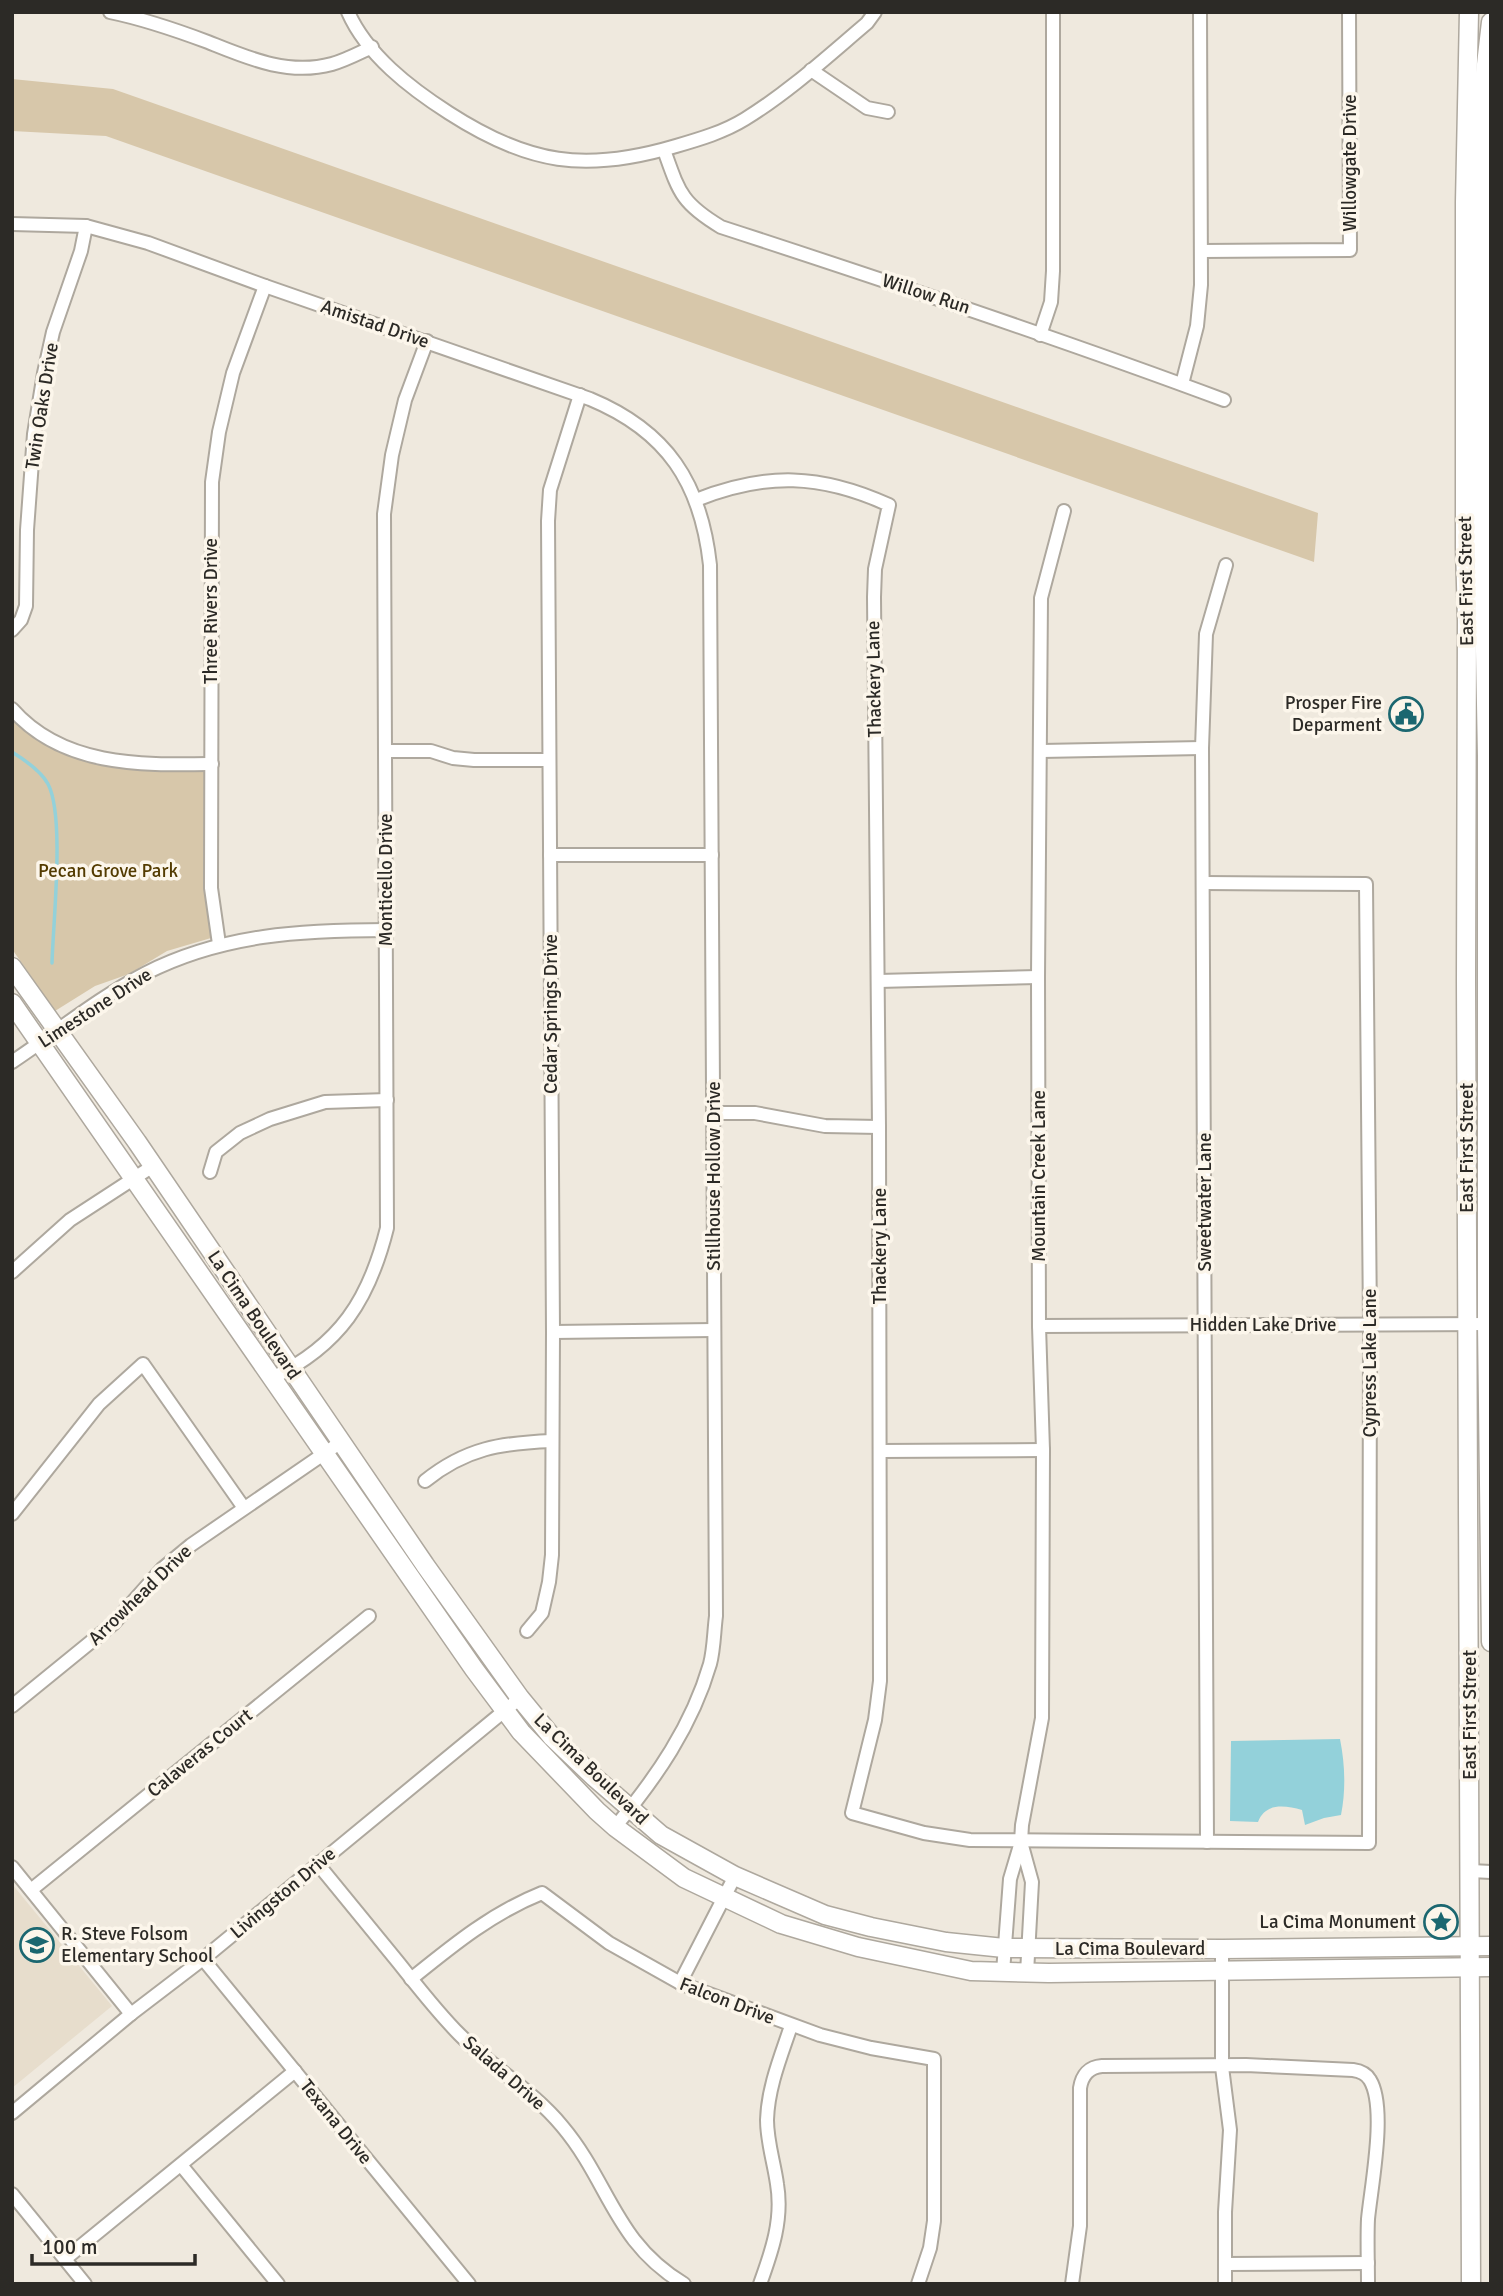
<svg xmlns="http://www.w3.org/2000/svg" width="1503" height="2296" font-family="Signika,sans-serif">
	<rect width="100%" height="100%" fill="#efe9de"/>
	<path fill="#e7ddcc" d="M12,1884L112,2006L12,2088Z"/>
	<g fill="#d7c7aa">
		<path d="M12,79L113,89L1318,513L1314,562L106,136L12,131Z"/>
		<path d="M12,718C71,771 129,771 204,772L205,893L211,938L167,951L129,974L95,986L55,1011L12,949Z"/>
	</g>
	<path fill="#93d1da" d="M1340,1739C1345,1764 1346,1790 1341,1815L1324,1818L1305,1825L1302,1810C1284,1805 1265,1803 1258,1822L1230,1821L1231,1741Z"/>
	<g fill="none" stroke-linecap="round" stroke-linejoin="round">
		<path stroke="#93d1da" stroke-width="3.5" d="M12,752C25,760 41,771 48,784C65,816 53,923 52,963"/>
		<g stroke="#aea89e" stroke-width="16">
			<g id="street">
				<path d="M110,12C144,19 176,30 208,42C248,58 288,76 332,64C346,60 359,53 372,47"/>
				<path d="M348,12C367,55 410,88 449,113C528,164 585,173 676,146C700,139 724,132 745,119C789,92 828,56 867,23L875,12"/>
				<path d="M811,70L867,108L888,112"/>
				<path d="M664,150C679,192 681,203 721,227C890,282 1058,338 1224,400"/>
				<path d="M12,224L86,226L148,243L265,286L590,399C667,431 701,483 710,565L716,1616C714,1631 714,1649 710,1664C692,1726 656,1778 615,1827"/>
				<path d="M1202,251L1350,250L1349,12"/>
				<path d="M1040,335L1051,302L1053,271V12"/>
				<path d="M1182,384L1197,326L1201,285L1200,12"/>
				<path d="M696,500C766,472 821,474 889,505L875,569L874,597L879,1127L880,1681L875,1720L852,1813L924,1833L970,1840L1369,1843L1370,1325L1366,884L1204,883"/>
				<path d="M12,630L21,620L26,606L27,530L34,434L44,373L53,332L81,251L86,226"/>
				<path d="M12,709C63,767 141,765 212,764"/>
				<path d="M385,751H431L453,758L474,760H548"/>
				<path d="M1041,751L1202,748"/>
				<path d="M550,855H712"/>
				<path d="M219,944L211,888L212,482L219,432L233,373L265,286"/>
				<path d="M878,981L1038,977"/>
				<path d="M12,1062C57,1032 98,998 146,973C223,934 303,930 387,930"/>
				<path d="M713,1113H755L825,1126L879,1127"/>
				<path d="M210,1172L216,1152L240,1133L270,1119L325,1102L387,1100"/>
				<path d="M12,1272L70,1220L153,1166"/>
				<path d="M1039,1326L1491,1324"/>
				<path d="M553,1332L714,1330"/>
				<path d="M272,1378C340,1345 369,1300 387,1228L384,514L392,455L405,400L427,341"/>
				<path d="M880,1451L1043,1450"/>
				<path d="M425,1481C466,1448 501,1443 552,1441"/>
				<path d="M12,1514L99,1404L143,1364L244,1508"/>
				<path d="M527,1631L542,1613L549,1582L552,1555L553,1332L548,521L550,490L580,395"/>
				<path d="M12,1706L114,1623L162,1569L191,1545L341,1442"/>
				<path d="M1021,1842L1032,1882L1027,1973"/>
				<path d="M1207,1842L1202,748L1206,634L1226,565"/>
				<path d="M317,1863C344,1896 371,1929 398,1962C418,1987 437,2012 460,2035C492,2067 533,2091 562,2126C610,2183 614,2242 684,2284"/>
				<path d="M12,1867L131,2014"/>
				<path d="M1471,1871L1491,1872"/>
				<path d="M31,1890L369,1616"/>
				<path d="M1222,1949V2067L1230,2130L1225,2212V2284"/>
				<path d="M203,1959L469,2284"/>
				<path d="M1003,1972L1010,1879L1021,1842L1022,1825L1042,1718L1043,1450L1039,1326L1038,977L1041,598L1064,511"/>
				<path d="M411,1979C453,1945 492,1913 542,1893L609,1943L682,1984L820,2035L871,2048L934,2059V2221L930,2248L918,2284"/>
				<path d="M680,1983L735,1876"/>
				<path d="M12,2113L131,2014L203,1959L520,1698"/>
				<path d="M181,2165L278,2284"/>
				<path d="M12,2194L85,2284"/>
				<path d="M65,2259L295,2071"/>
				<path d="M1225,2264L1368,2263"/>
				<path d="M760,2284C772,2251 783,2219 777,2184C774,2162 767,2142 767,2120C768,2087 781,2056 791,2026"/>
				<path d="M1072,2284L1080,2226V2088C1082,2075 1089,2067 1102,2066L1246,2065L1353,2070C1360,2071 1366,2073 1370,2080C1387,2108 1371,2187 1368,2219C1367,2240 1368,2262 1368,2284"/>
			</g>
		</g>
		<g stroke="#aea89e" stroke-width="21">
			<g id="secondary">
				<path d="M1469,12L1465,202V547L1467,621L1466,980L1471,2284"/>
				<path d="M1491,22L1483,90V546L1487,756V1324L1491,1642"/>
				<path d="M12,967L137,1142L425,1565L520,1698L552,1737L594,1777L661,1835L735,1876L825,1915L871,1927L946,1942L1004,1948L1222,1949L1491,1946"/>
				<path d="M12,1003L474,1669L521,1732L597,1811L615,1827L684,1878L781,1924L858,1947L971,1971L1049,1973L1491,1967"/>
			</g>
		</g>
		<use href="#street" stroke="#fff" stroke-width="12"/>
		<use href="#secondary" stroke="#fff" stroke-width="18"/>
	</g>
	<defs>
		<g id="civic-ring" transform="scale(1.75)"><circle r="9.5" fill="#fcf6eb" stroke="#1b6770" stroke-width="1.5"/><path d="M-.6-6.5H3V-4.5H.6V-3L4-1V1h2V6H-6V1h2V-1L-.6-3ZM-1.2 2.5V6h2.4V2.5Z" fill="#1b6770"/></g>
		<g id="sight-ring" transform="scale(1.75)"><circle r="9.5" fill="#fcf6eb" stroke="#1b6770" stroke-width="1.5"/><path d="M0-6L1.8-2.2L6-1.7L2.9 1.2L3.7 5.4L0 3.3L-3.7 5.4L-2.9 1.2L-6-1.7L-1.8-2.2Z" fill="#1b6770"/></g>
		<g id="school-ring" transform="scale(1.75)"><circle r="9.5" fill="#fcf6eb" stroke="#1b6770" stroke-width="1.5"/><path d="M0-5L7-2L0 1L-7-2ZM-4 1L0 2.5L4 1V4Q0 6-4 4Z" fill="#1b6770"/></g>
	</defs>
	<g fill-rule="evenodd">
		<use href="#civic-ring" x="1406" y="714"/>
		<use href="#sight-ring" x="1441" y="1922"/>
		<use href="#school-ring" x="37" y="1945"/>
	</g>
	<g text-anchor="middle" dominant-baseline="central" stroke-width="7" stroke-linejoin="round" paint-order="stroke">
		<g font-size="19" fill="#2c2a26" stroke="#fcf6eb">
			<text transform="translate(1350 163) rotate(-90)">Willowgate Drive</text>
			<text transform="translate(926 294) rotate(18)">Willow Run</text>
			<text transform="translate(375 324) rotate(19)">Amistad Drive</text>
			<text transform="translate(42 406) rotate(-81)">Twin Oaks Drive</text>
			<text transform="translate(1466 581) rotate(-91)">East First Street</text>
			<text transform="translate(211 611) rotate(-90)">Three Rivers Drive</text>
			<text transform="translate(874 679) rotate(-91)">Thackery Lane</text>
			<text transform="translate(386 880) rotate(-90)">Monticello Drive</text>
			<text transform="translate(95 1008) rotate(-33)">Limestone Drive</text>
			<text transform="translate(551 1014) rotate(-90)">Cedar Springs Drive</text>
			<text transform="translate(1467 1148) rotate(-90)">East First Street</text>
			<text transform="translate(714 1176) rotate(-90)">Stillhouse Hollow Drive</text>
			<text transform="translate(1039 1176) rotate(-90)">Mountain Creek Lane</text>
			<text transform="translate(1205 1202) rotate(-90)">Sweetwater Lane</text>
			<text transform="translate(880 1246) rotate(-90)">Thackery Lane</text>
			<text transform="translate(254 1315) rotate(56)">La Cima Boulevard</text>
			<text x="1263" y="1325">Hidden Lake Drive</text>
			<text transform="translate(1370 1363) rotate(-90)">Cypress Lake Lane</text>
			<text transform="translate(140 1595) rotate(-44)">Arrowhead Drive</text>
			<text transform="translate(1470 1715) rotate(-90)">East First Street</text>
			<text transform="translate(200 1753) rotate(-39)">Calaveras Court</text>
			<text transform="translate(591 1769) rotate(44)">La Cima Boulevard</text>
			<text transform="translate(283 1893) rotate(-40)">Livingston Drive</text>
			<text x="1130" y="1949">La Cima Boulevard</text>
			<text transform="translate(727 2001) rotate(21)">Falcon Drive</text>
			<text transform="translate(504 2073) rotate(41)">Salada Drive</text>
			<text transform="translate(336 2122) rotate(51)">Texana Drive</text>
		</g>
		<g font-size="19" fill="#2c2a26" stroke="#fcf6eb" text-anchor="end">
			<text x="1382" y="703">Prosper Fire<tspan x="1382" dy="22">Deparment</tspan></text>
			<text x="1416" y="1922">La Cima Monument</text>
			<text x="61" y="1934" text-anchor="start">R. Steve Folsom<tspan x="61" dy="22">Elementary School</tspan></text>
		</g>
		<g font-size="19" fill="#533b01" stroke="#fcf6eb">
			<text x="108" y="871">Pecan Grove Park</text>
		</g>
	</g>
	<rect width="1503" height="2296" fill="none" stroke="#2c2a26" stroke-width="28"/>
	<path d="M32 2254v10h163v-10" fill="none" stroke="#2c2a26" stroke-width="3.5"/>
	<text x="42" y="2254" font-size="21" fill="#2c2a26" stroke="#fcf6eb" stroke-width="5" paint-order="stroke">100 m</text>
</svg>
